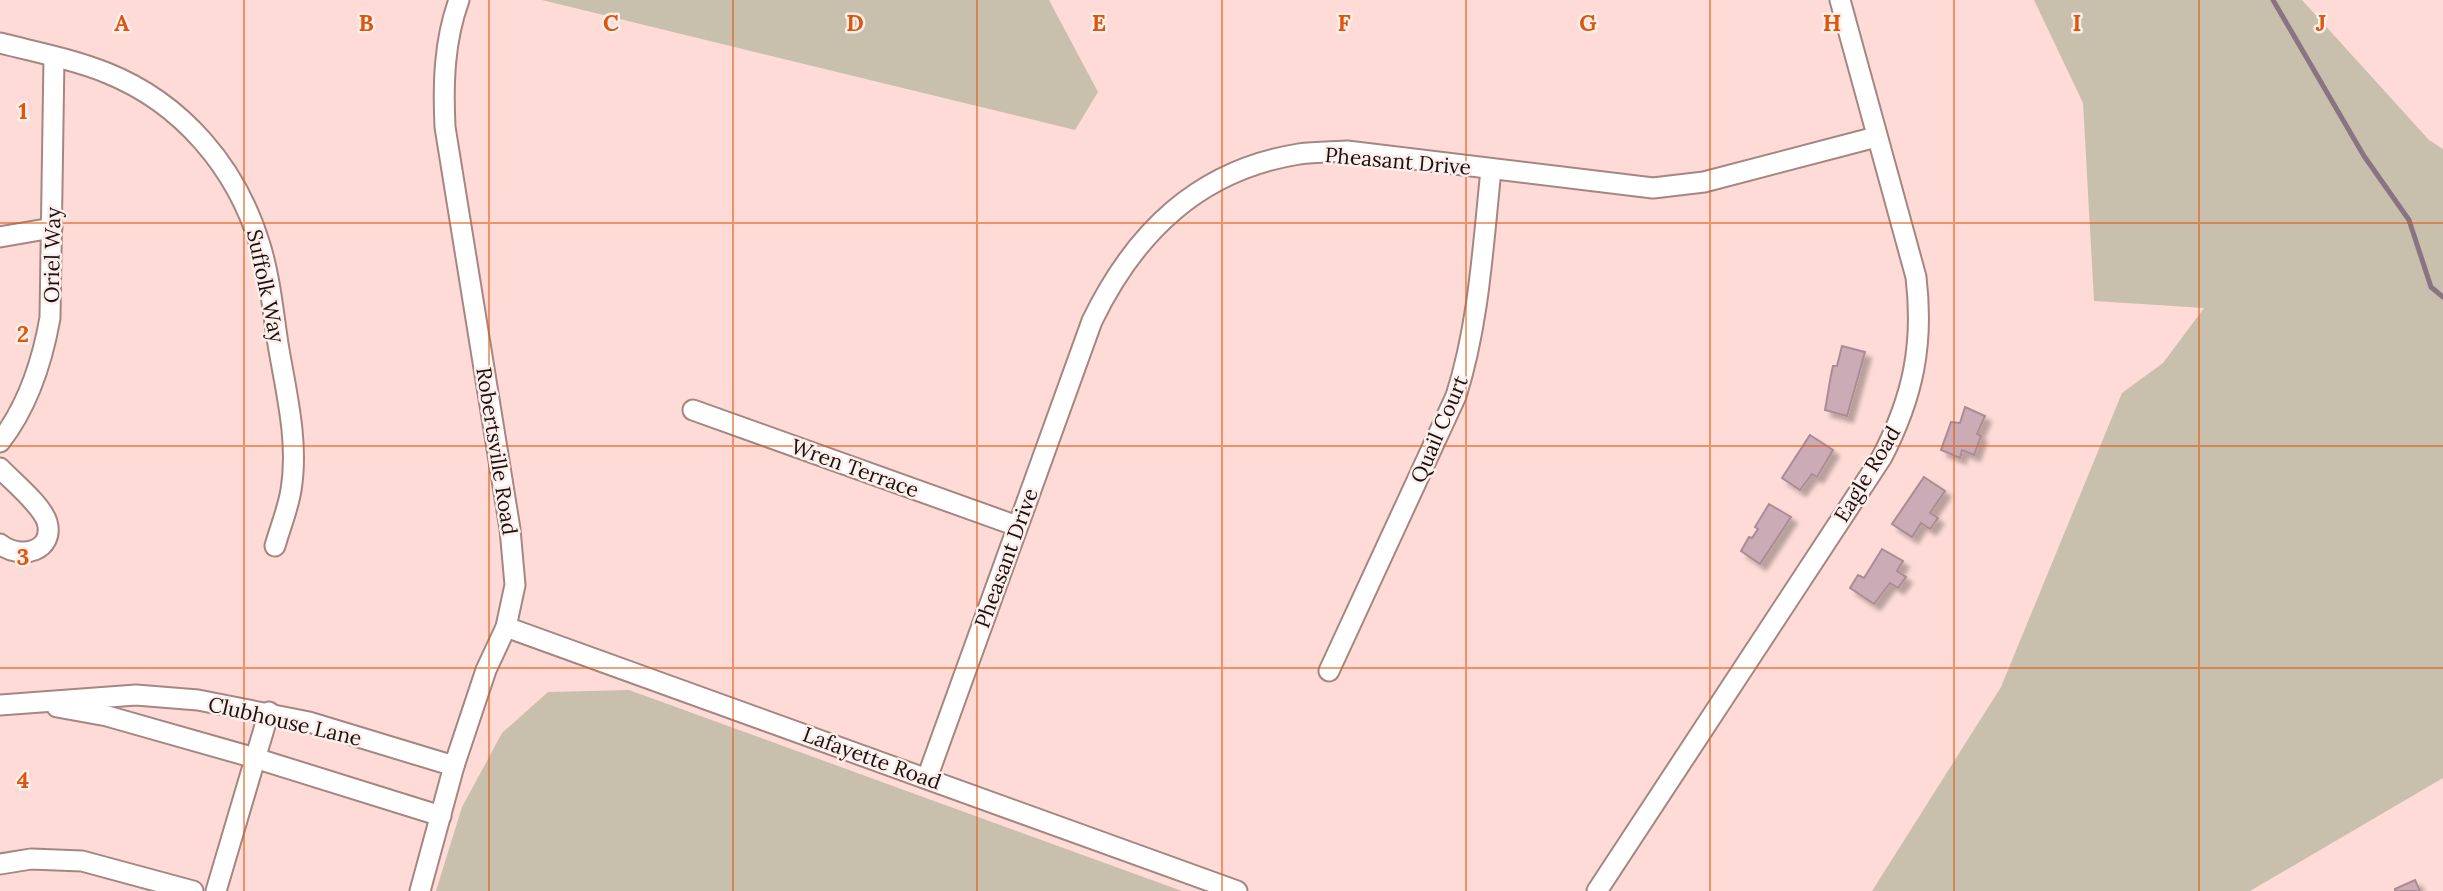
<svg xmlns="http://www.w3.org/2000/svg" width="2443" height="891" font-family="Lora,serif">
	<defs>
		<filter id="shadow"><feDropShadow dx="6" dy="6" stdDeviation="2" flood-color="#0004"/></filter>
	</defs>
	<rect width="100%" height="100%" fill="#fedbd6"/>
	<g fill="#c8c0ac">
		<path d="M542,0H1049L1098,92L1075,130Z"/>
		<path d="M2034,0H2302L2429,140L2443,149V778L2250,891H1872L2001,687L2122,393L2163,363L2204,308L2094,301L2083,103Z"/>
		<path d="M629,690L1182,891H436L462,807L502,733L548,692Z"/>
	</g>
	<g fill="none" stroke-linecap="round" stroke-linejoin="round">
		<path stroke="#887482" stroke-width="5" d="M2273,0L2364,156L2409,220L2431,287L2443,297"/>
	</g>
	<g fill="#cbabb5" stroke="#ab8c95" stroke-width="2" filter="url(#shadow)">
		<path d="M1842,346L1865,352L1847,416L1825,410L1831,375L1833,366H1837Z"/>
		<path d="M1965,407L1985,416L1977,434L1981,436L1974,455L1962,450L1960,458L1941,450L1951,422L1960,423Z"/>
		<path d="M1810,435L1833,450L1817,477L1812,474L1800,490L1782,478Z"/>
		<path d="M1924,477L1945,491L1930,513L1938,518L1930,529L1921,523L1912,537L1892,524Z"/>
		<path d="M1769,504L1791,517L1760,564L1741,551L1749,537L1752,538L1758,529L1755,527Z"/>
		<path d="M1882,549L1903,561L1897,571L1906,577L1898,588L1890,583L1874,604L1850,588L1858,575L1864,578Z"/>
		<path d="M2415,880L2420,891H2395V889Z"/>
	</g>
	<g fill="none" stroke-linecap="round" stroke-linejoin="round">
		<g stroke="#a58681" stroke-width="23">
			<g id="minor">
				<path d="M0,43C35,52 73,59 107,73C182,103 237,168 260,245C270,277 273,311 278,344C286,392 299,442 291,490C288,509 280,528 275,546"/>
				<path d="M0,237L52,228"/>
				<path d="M693,410L1017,526"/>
				<path d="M0,442C28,406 42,363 50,318L54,57"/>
				<path d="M0,468C12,481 42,505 47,522C55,550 22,561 0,544"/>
				<path d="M506,627L1237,891"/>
				<path d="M1329,671L1456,396C1479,324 1483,245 1491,170"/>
				<path d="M0,705L136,695L198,700L309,722L454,766"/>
				<path d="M57,707L107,716L255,758L441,816"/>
				<path d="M927,778L1092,321C1135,232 1199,170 1299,154C1315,152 1332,152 1347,151L1653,188L1704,182L1876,137"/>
				<path d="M0,864L31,859L82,861L193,891"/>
				<path d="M216,891L269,712"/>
				<path d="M420,891L454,766L486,670L506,627L515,585L510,529L445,127C443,84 444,41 459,0"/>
				<path d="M1597,891L1882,457C1913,397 1924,345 1916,277L1840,0"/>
			</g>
		</g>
		<use href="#minor" stroke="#fff" stroke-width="19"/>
	</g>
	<path fill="none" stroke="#de550c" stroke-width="2" stroke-opacity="0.55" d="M244,0V891M489,0V891M733,0V891M977,0V891M1222,0V891M1466,0V891M1710,0V891M1954,0V891M2199,0V891M0,223H2443M0,446H2443M0,668H2443"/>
	<g text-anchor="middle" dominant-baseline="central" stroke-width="5" stroke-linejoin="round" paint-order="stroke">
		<g font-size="21" fill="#1c110f" stroke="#fceeeb">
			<text transform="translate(1398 161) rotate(5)">Pheasant Drive</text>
			<text transform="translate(52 255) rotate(-89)">Oriel Way</text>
			<text transform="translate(266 286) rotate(78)">Suffolk Way</text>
			<text transform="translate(1439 429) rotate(-67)">Quail Court</text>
			<text transform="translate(497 451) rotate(81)">Robertsville Road</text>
			<text transform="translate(855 468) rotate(20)">Wren Terrace</text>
			<text transform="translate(1867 474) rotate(-59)">Eagle Road</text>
			<text transform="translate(1006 558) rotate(-70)">Pheasant Drive</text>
			<text transform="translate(285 721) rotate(13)">Clubhouse Lane</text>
			<text transform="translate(872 758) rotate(20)">Lafayette Road</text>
		</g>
	</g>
	<g font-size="23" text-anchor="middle" font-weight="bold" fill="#de550c" stroke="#fceeeb" stroke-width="5" stroke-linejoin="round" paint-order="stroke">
		<text x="122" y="31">A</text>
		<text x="366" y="31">B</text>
		<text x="611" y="31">C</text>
		<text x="855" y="31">D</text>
		<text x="1099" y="31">E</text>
		<text x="1344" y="31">F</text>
		<text x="1588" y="31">G</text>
		<text x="1832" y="31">H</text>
		<text x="2077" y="31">I</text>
		<text x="2321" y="31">J</text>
		<text x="23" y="119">1</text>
		<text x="23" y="342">2</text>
		<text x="23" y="565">3</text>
		<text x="23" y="788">4</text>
	</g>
</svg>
